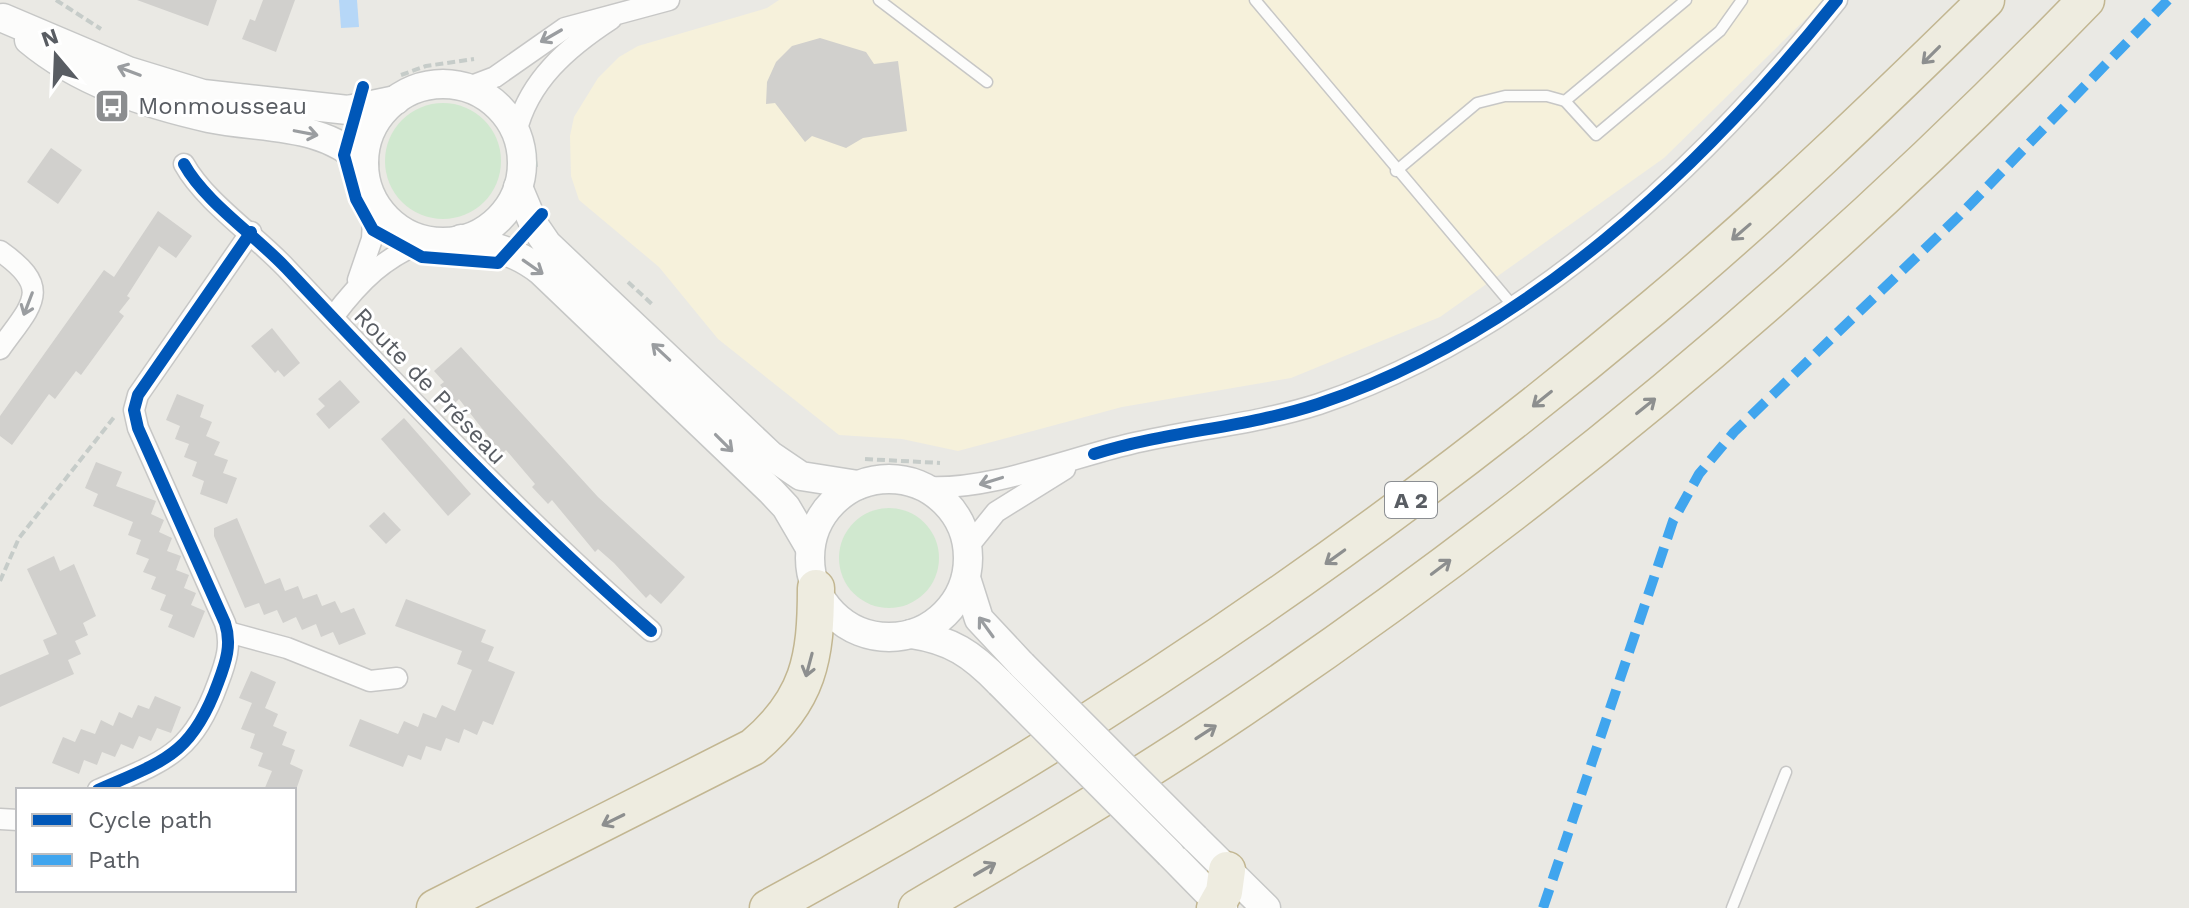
<svg xmlns="http://www.w3.org/2000/svg" width="2189" height="908" font-family="'Work Sans',sans-serif">
	<rect width="100%" height="100%" fill="#eae9e4"/>
	<path fill="#f6f1db" d="M779,0H1825L1664,158L1440,317L1291,378L1122,407L958,451L902,439L839,435L718,339L659,267L579,200L571,176L570,136L574,117L598,78L619,57L638,46L767,8Z"/>
	<g fill="#d0e8cf">
		<circle cx="443" cy="161" r="58"/>
		<circle cx="889" cy="558" r="50"/>
	</g>
	<path fill="#b6d7f7" d="M339,0H357L359,27L341,28Z"/>
	<g fill="#d1d0cd">
		<path d="M137,0H217L208,26Z"/>
		<path d="M263,0H295L276,52L242,39L250,19L255,21Z"/>
		<path d="M820,38L866,52L874,64L898,61L907,131L863,138L846,148L812,136L805,142L775,103L766,104L767,82L776,62L792,46Z"/>
		<path d="M51,148L82,170L58,204L27,182Z"/>
		<path d="M158,211L192,236L176,258L159,246L127,296L130,298L119,312L124,316L81,375L76,371L55,399L49,394L12,445L0,436V416L104,270L114,277Z"/>
		<path d="M272,328L300,363L284,377L278,370L275,373L251,346Z"/>
		<path d="M461,347L598,497L685,577L661,604L650,594L646,598L614,563L598,549L595,552L552,500L548,504L532,487L535,484L506,450L502,454L459,399L455,403L440,385L444,382L434,371Z"/>
		<path d="M340,380L360,402L329,429L316,414L325,406L318,399Z"/>
		<path d="M177,394L204,405L200,417L212,422L206,436L220,442L214,455L228,460L223,473L237,478L227,504L200,494L204,481L192,476L197,462L184,457L189,444L175,439L180,426L166,420Z"/>
		<path d="M404,418L471,494L448,516L381,439Z"/>
		<path d="M96,462L122,472L116,486L156,501L151,514L164,520L159,532L172,538L167,551L181,556L176,570L189,575L184,588L196,593L191,605L205,611L194,638L168,627L173,615L160,610L166,595L151,589L156,577L143,572L149,559L136,554L141,540L128,535L133,522L93,506L98,494L85,488Z"/>
		<path d="M384,512L401,530L386,544L369,526Z"/>
		<path d="M237,518L265,584L280,578L285,591L298,586L303,599L317,594L322,606L335,601L341,613L354,608L366,634L339,645L333,632L321,637L316,624L302,630L296,617L283,623L277,610L264,615L259,603L245,608L214,536V528Z"/>
		<path d="M54,556L60,571L74,564L96,616L83,623L88,635L75,641L81,654L68,660L74,674L0,707V675L49,654L43,640L57,634L27,569Z"/>
		<path d="M406,599L486,630L481,642L494,647L488,661L515,672L493,725L483,721L477,735L464,729L459,743L446,738L441,751L426,746L421,760L408,755L403,767L349,746L360,719L398,734L404,721L418,727L423,713L436,718L442,705L455,711L472,670L457,664L462,651L395,626Z"/>
		<path d="M251,671L276,682L265,708L278,714L273,726L287,732L282,745L295,750L290,764L303,770L296,790H264L272,771L258,766L263,753L250,748L255,734L241,729L252,703L239,698Z"/>
		<path d="M155,696L181,707L171,733L157,728L151,741L139,736L133,749L121,744L115,757L102,752L97,765L84,760L79,774L52,763L63,737L75,742L81,729L95,734L101,720L113,726L119,712L132,718L138,705L149,709Z"/>
	</g>
	<g fill="none" stroke-linecap="round" stroke-linejoin="round">
		<g stroke="#c7c7c6" stroke-width="13">
			<g id="lane">
				<path d="M879,0L987,82"/>
				<path d="M1255,0L1513,306"/>
				<path d="M1565,101L1686,0"/>
				<path d="M1396,171L1477,103L1505,96H1547L1565,101L1596,135L1720,31L1742,0"/>
				<path d="M1732,908L1786,772"/>
			</g>
		</g>
		<g stroke="#c7c7c6" stroke-width="23">
			<g id="street">
				<path d="M466,88L495,77L565,28L669,0"/>
				<path d="M516,133C528,81 568,47 611,19"/>
				<path d="M184,164C205,202 255,235 286,268C404,393 521,518 651,631"/>
				<path d="M0,251C54,289 32,304 0,349"/>
				<path d="M358,280L372,239L374,202"/>
				<path d="M333,317C360,281 385,256 428,240"/>
				<path d="M925,487C989,491 1066,459 1130,444C1193,429 1257,424 1319,404C1528,333 1701,169 1837,0"/>
				<path d="M967,548L996,512L1065,469"/>
				<path d="M228,632L287,648L370,681L397,678"/>
				<path d="M98,790C164,761 192,755 218,683C226,662 232,644 225,623L138,428L134,410L138,395L251,232"/>
				<path d="M0,819L18,820"/>
			</g>
		</g>
		<g stroke="#c6c7c6" stroke-width="31">
			<g id="secondary">
				<path d="M3,18L128,71L203,94L348,110L396,100"/>
				<path d="M29,40C79,82 146,104 209,118C262,129 324,122 364,164"/>
				<circle cx="443" cy="163" r="79"/>
				<path d="M518,187L534,225L547,244L770,455L801,476L858,485"/>
				<path d="M461,239C489,244 519,253 541,271L771,491L786,507L810,548"/>
				<circle cx="889" cy="558" r="79"/>
				<path d="M966,578L979,619L1022,665"/>
				<path d="M911,634C951,640 972,654 1000,683"/>
				<path d="M1195,838L1266,908"/>
				<path d="M1170,854L1223,908"/>
			</g>
		</g>
		<g stroke="#c2b691" stroke-width="39">
			<g id="highway">
				<path d="M435,908L753,747C809,700 816,658 816,588"/>
				<path d="M768,908C1085,738 1379,538 1654,307C1770,210 1879,105 1986,0"/>
				<path d="M917,908C1027,844 1136,780 1241,709C1546,503 1830,264 2086,0"/>
				<path d="M1215,908L1224,892L1227,870"/>
			</g>
		</g>
		<g stroke="#c6ccc9" stroke-width="4" stroke-dasharray="8 4" stroke-linecap="butt">
			<path d="M56,0L101,29"/>
			<path d="M401,75L426,66L474,59"/>
			<path d="M533,148L536,167"/>
			<path d="M628,282L654,306"/>
			<path d="M865,459L940,463"/>
			<path d="M0,581L19,538L115,416"/>
		</g>
		<use href="#lane" stroke="#fcfcfb" stroke-width="10"/>
		<use href="#street" stroke="#fcfcfb" stroke-width="20"/>
		<use href="#secondary" stroke="#fcfcfb" stroke-width="28"/>
		<use href="#highway" stroke="#eeece0" stroke-width="36"/>
		<g stroke="#c6c7c6" stroke-width="31" stroke-linecap="butt">
			<g id="secondary-bridge">
				<path d="M1022,665L1195,838"/>
				<path d="M1000,683L1170,854"/>
			</g>
		</g>
		<use href="#secondary-bridge" stroke="#fcfcfb" stroke-width="28"/>
		<path stroke="#40a5ee" stroke-width="10" stroke-dasharray="20 10" stroke-linecap="butt" d="M1543,908L1673,521L1699,474L1734,432L1960,215L2168,0"/>
		<g stroke="#fff" stroke-width="17">
			<g id="cycleway">
				<path d="M363,87L344,155L356,199L373,230L422,257L498,263L542,214"/>
				<path d="M184,164C205,202 255,235 286,268C404,393 521,518 651,631"/>
				<path d="M1094,454C1168,431 1245,428 1318,404C1528,334 1701,169 1837,0"/>
				<path d="M98,790C164,761 192,755 218,683C226,662 232,644 225,623L138,428L134,410L138,395L251,232"/>
			</g>
		</g>
		<use href="#cycleway" stroke="#0057b8" stroke-width="12"/>
	</g>
	<defs><path id="oneway-shaft" d="M-6 0H5M1.5-3L5.5 0L1.5 3" fill="none" stroke-width="1.6" stroke-linecap="round" stroke-linejoin="round" transform="scale(2)"/></defs>
	<g stroke="#9a9da0">
		<use href="#oneway-shaft" transform="translate(551 36) rotate(150)"/>
		<use href="#oneway-shaft" transform="translate(129 71) rotate(-159)"/>
		<use href="#oneway-shaft" transform="translate(306 133) rotate(11)"/>
		<use href="#oneway-shaft" transform="translate(533 267) rotate(35)"/>
		<use href="#oneway-shaft" transform="translate(28 304) rotate(111)"/>
		<use href="#oneway-shaft" transform="translate(661 352) rotate(-137)"/>
		<use href="#oneway-shaft" transform="translate(724 443) rotate(45)"/>
		<use href="#oneway-shaft" transform="translate(991 481) rotate(163)"/>
		<use href="#oneway-shaft" transform="translate(986 627) rotate(-126)"/>
	</g>
	<g stroke="#8d8f8f">
		<use href="#oneway-shaft" transform="translate(1931 55) rotate(135)"/>
		<use href="#oneway-shaft" transform="translate(1741 232) rotate(139)"/>
		<use href="#oneway-shaft" transform="translate(1542 399) rotate(141)"/>
		<use href="#oneway-shaft" transform="translate(1646 406) rotate(-39)"/>
		<use href="#oneway-shaft" transform="translate(1335 557) rotate(144)"/>
		<use href="#oneway-shaft" transform="translate(1441 567) rotate(-37)"/>
		<use href="#oneway-shaft" transform="translate(809 665) rotate(105)"/>
		<use href="#oneway-shaft" transform="translate(1206 732) rotate(-33)"/>
		<use href="#oneway-shaft" transform="translate(613 820) rotate(154)"/>
		<use href="#oneway-shaft" transform="translate(985 869) rotate(-30)"/>
	</g>
	<defs>
		<g id="bus-square" transform="scale(1.8)"><rect x="-9" y="-9" width="18" height="18" rx="4" fill="#8c8e90" stroke="#fff"/><path d="M-5-6H5V4H4V6H2V4H-2V6H-4V4H-5ZM-3.5-4V0h7V-4ZM-3.5 1.2v1.5H-2V1.2ZM2 1.2v1.5H3.5V1.2Z" fill="#fff"/></g>
	</defs>
	<g fill-rule="evenodd">
		<use href="#bus-square" x="112" y="106"/>
	</g>
	<g text-anchor="middle" dominant-baseline="central" stroke-width="6" stroke-linejoin="round" paint-order="stroke">
		<rect fill="#fff" stroke="#8b8e92" stroke-width="2" x="1385" y="482" width="52" height="36" rx="6"/>
		<g font-size="22" font-weight="bold" fill="#595d63">
			<text x="1411" y="500">A 2</text>
		</g>
		<g font-size="24" fill="#595d63" stroke="#fff" text-anchor="start">
			<text x="138" y="106">Monmousseau</text>
		</g>
		<g font-size="24" fill="#595d63" stroke="#fff">
			<text transform="translate(430 386) rotate(46)">Route de Préseau</text>
		</g>
	</g>
	<rect x="16" y="788" width="280" height="104" fill="#ffffff" stroke="#bdbec1" stroke-width="2"/>
	<rect x="32" y="814" width="40" height="12" fill="#0057b8" stroke="#bdbec1" stroke-width="2"/>
	<text x="88" y="828" font-size="24" fill="#595d63">Cycle path</text>
	<rect x="32" y="854" width="40" height="12" fill="#40a5ee" stroke="#bdbec1" stroke-width="2"/>
	<text x="88" y="868" font-size="24" fill="#595d63">Path</text>
	<g transform="translate(56 56) rotate(341)" stroke="#ffffff" stroke-width="6" paint-order="stroke">
	<path d="M0-6L14 30L0 20L-14 30Z" fill="#595d63"/>
	<text y="-12" font-size="22" font-weight="bold" text-anchor="middle" fill="#595d63">N</text>
	</g>
</svg>
